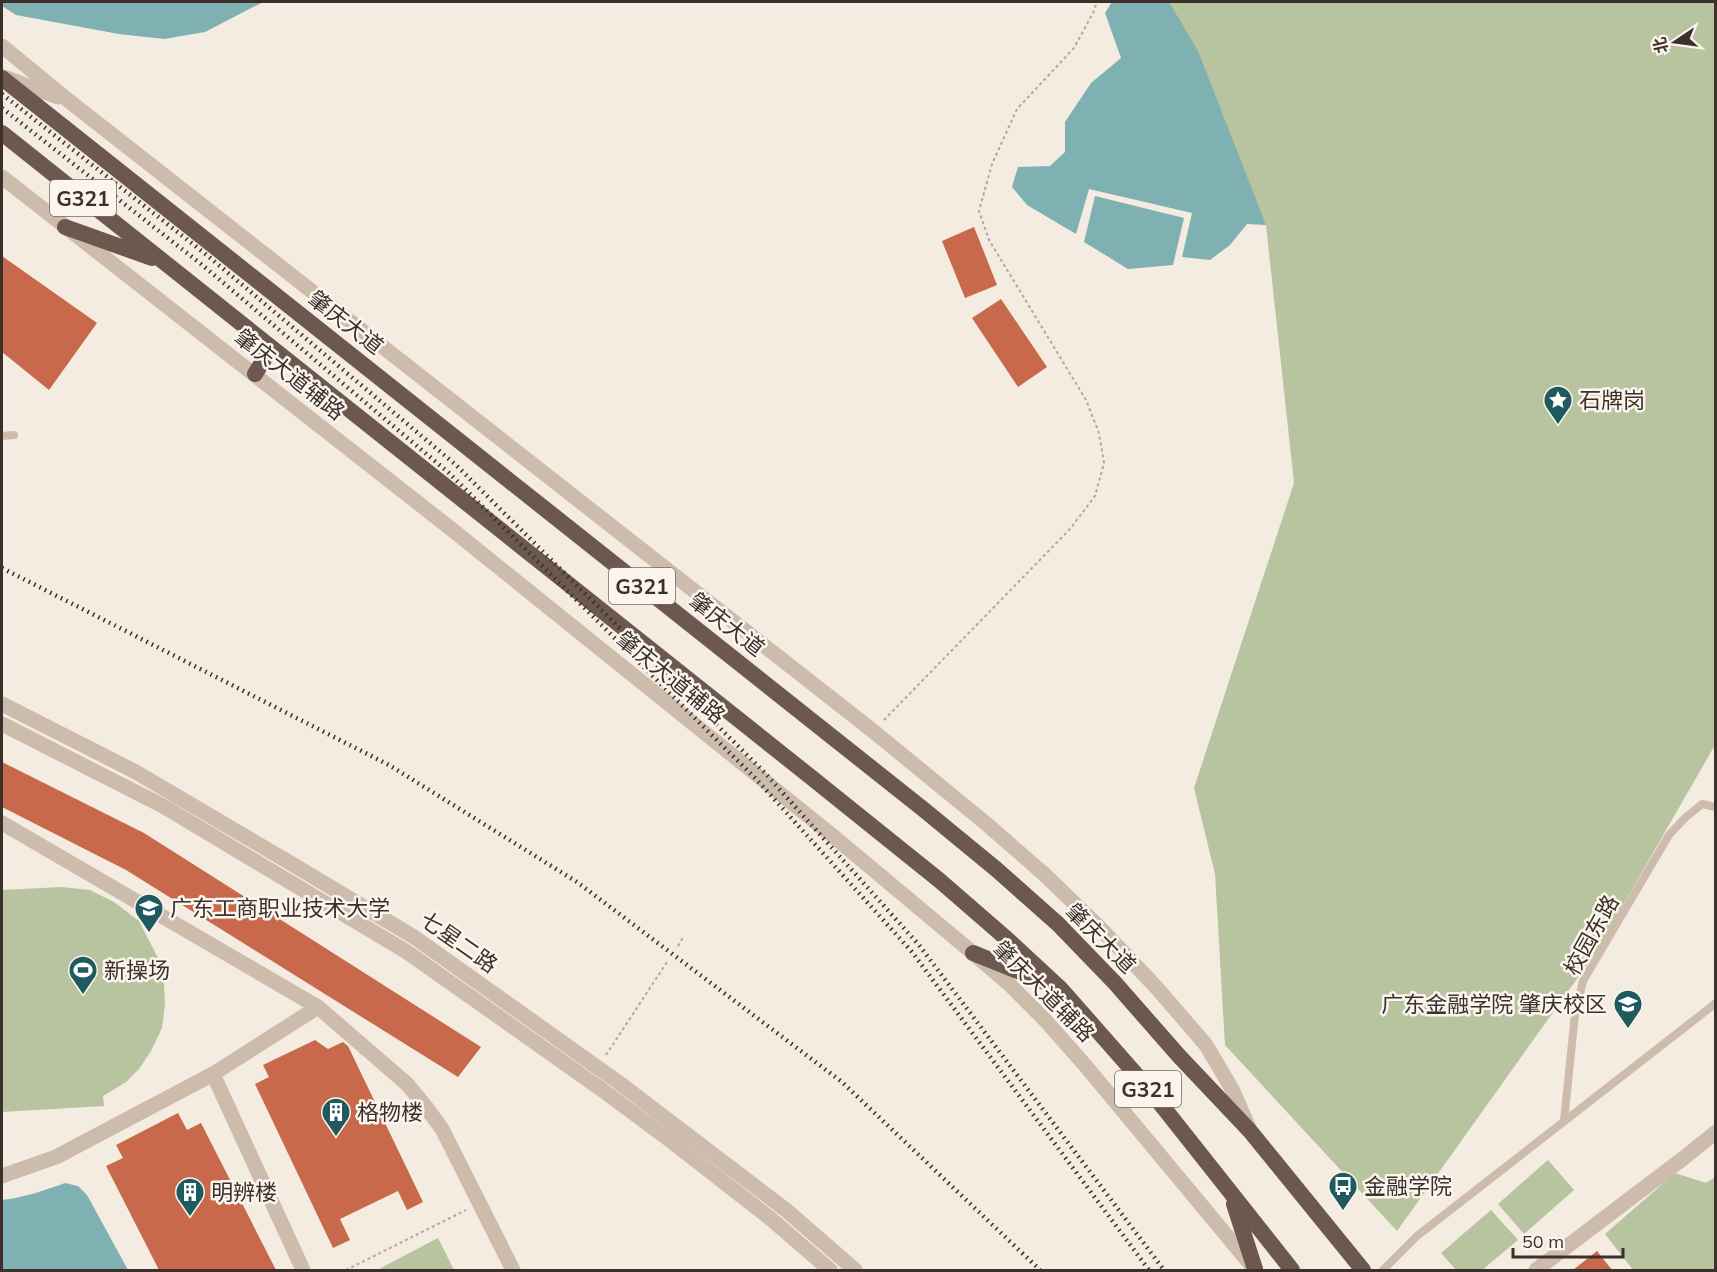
<svg xmlns="http://www.w3.org/2000/svg" width="1717" height="1272" font-family="Mulish,'Noto Sans SC',sans-serif">
	<rect width="100%" height="100%" fill="#f4ebe1"/>
	<g fill="#b8c4a0">
		<path d="M1169,2H1715V745L1596,952L1397,1231L1225,1045L1215,874L1194,788L1294,483L1266,225Z"/>
		<path d="M62,887L90,890L114,902L139,921L157,956L164,984L165,1005L162,1028L151,1051L139,1069L126,1082L103,1096L104,1106L2,1112V890Z"/>
		<path d="M1548,1160L1574,1190L1524,1234L1498,1204Z"/>
		<path d="M1675,1173L1706,1183L1715,1177V1270H1633L1605,1234Z"/>
		<path d="M1491,1210L1518,1240L1482,1270H1456L1441,1253Z"/>
		<path d="M438,1238L454,1270H377Z"/>
	</g>
	<g fill="#7fb0b2">
		<path d="M2,2H263L205,32L164,39L119,34L16,15L2,6Z"/>
		<path d="M1112,2H1169L1198,51L1266,225L1247,224L1230,245L1210,260L1182,257L1192,213L1089,189L1076,234L1027,205L1012,187L1018,167L1050,166L1065,152V122L1091,83L1121,58L1105,13Z"/>
		<path d="M1095,196L1184,218L1173,265L1128,269L1084,242Z"/>
		<path d="M65,1183L78,1186L87,1195L128,1270H2V1200C23,1198 45,1190 65,1183Z"/>
	</g>
	<g fill="#c8694b">
		<path d="M974,227L997,285L965,298L942,241Z"/>
		<path d="M2,256L97,323L49,390L2,352Z"/>
		<path d="M1001,299L1047,367L1018,387L972,318Z"/>
		<path d="M2,762L144,833L481,1047L458,1077L126,870L2,807Z"/>
		<path d="M315,1040L328,1049L343,1042L348,1046L423,1202L407,1210L398,1191L340,1219L350,1240L333,1248L255,1084L269,1077L263,1065Z"/>
		<path d="M178,1113L187,1130L201,1123L276,1270H159L106,1166L123,1158L116,1145Z"/>
		<path d="M1597,1251L1612,1270H1573Z"/>
	</g>
	<g fill="none" stroke-linecap="round" stroke-linejoin="round">
		<g stroke="#b9a596" stroke-width="2" stroke-dasharray="3 3" stroke-linecap="butt">
			<path d="M884,720L1070,529L1095,496L1104,463L1099,433L1086,400L989,240L979,211L992,164L1017,109L1074,48L1093,13L1097,2"/>
			<path d="M678,946L684,936"/>
			<path d="M606,1055L667,962"/>
			<path d="M346,1270L466,1210"/>
		</g>
		<g stroke="#cdbbac" stroke-width="8">
			<path d="M2,436L14,435"/>
			<path d="M1564,1121L1575,1014L1583,981L1669,835L1685,818L1702,804L1716,807"/>
			<path d="M1383,1270L1417,1236L1716,1003"/>
		</g>
		<g stroke="#cdbbac" stroke-width="15">
			<path d="M2,823L318,1007L407,1084L426,1107L442,1129L513,1270"/>
			<path d="M213,1074L303,1270"/>
			<path d="M2,1176L56,1157L213,1074L318,1007"/>
		</g>
		<g stroke="#cdbbac" stroke-width="15">
			<path d="M2,46L69,101L873,731L989,826L1045,875L1101,929L1156,987L1206,1045L1232,1089L1249,1128"/>
			<path d="M4,77L58,97"/>
			<path d="M2,177L450,528L833,836L973,953L1009,984L1045,1020L1084,1064L1252,1266"/>
			<path d="M2,704L134,771L287,861L414,937L618,1082L786,1210L855,1270"/>
			<path d="M2,724L163,806L407,952L601,1089L671,1141L771,1219L830,1270"/>
			<path d="M1536,1270L1685,1157L1716,1132"/>
		</g>
		<g stroke="#6c584f" stroke-width="16">
			<path d="M2,78L923,809L996,869L1058,924L1115,983L1179,1056L1250,1131L1363,1270"/>
			<path d="M2,133L812,778L939,880L1007,939L1060,988L1148,1088L1292,1270"/>
			<path d="M65,227L152,258"/>
			<path d="M255,374L271,348"/>
			<path d="M973,953L1050,984"/>
			<path d="M1234,1204L1255,1269"/>
		</g>
		<g stroke="#3b302b" stroke-width="4.5" stroke-dasharray="1.5 4.5" stroke-linecap="butt">
			<path d="M2,94L208,256L456,465L765,773L919,945L1164,1270"/>
			<path d="M2,108L201,264L449,473L757,780L912,952L1149,1270"/>
			<path d="M2,568L389,765L577,882L842,1082L1040,1270"/>
		</g>
	</g>
	<defs>
		<g id="sight-pin" transform="scale(1.5)"><path d="M0 17L-7.5 6A9.5 9.5 0 1 1 7.5 6Z" fill="#1f5a5e" stroke="#fbf5ee"/><path d="M0-6L1.8-2.2L6-1.7L2.9 1.2L3.7 5.4L0 3.3L-3.7 5.4L-2.9 1.2L-6-1.7L-1.8-2.2Z" fill="#fff"/></g>
		<g id="university-pin" transform="scale(1.5)"><path d="M0 17L-7.5 6A9.5 9.5 0 1 1 7.5 6Z" fill="#1f5a5e" stroke="#fbf5ee"/><path d="M0-5L7-2L0 1L-7-2ZM-4 1L0 2.5L4 1V4Q0 6-4 4Z" fill="#fff"/></g>
		<g id="stadium-pin" transform="scale(1.5)"><path d="M0 17L-7.5 6A9.5 9.5 0 1 1 7.5 6Z" fill="#1f5a5e" stroke="#fbf5ee"/><path d="M0-5a6.5 5 0 1 0 0 10a6.5 5 0 1 0 0-10ZM-3.5-1.8h7v3.6h-7Z" fill="#fff"/></g>
		<g id="building-pin" transform="scale(1.5)"><path d="M0 17L-7.5 6A9.5 9.5 0 1 1 7.5 6Z" fill="#1f5a5e" stroke="#fbf5ee"/><path d="M-4-6H4V6H1V3H-1V6H-4ZM-2.5-4.3h1.7v1.8h-1.7ZM.8-4.3h1.7v1.8H.8ZM-2.5-1h1.7V.8h-1.7ZM.8-1h1.7V.8H.8Z" fill="#fff"/></g>
		<g id="bus-pin" transform="scale(1.5)"><path d="M0 17L-7.5 6A9.5 9.5 0 1 1 7.5 6Z" fill="#1f5a5e" stroke="#fbf5ee"/><path d="M-5-6H5V4H4V6H2V4H-2V6H-4V4H-5ZM-3.5-4V0h7V-4ZM-3.5 1.2v1.5H-2V1.2ZM2 1.2v1.5H3.5V1.2Z" fill="#fff"/></g>
	</defs>
	<g fill-rule="evenodd">
		<use href="#sight-pin" x="1558" y="400"/>
		<use href="#university-pin" x="149" y="908"/>
		<use href="#stadium-pin" x="83" y="970"/>
		<use href="#university-pin" x="1628" y="1004"/>
		<use href="#building-pin" x="336" y="1112"/>
		<use href="#bus-pin" x="1343" y="1186"/>
		<use href="#building-pin" x="190" y="1192"/>
	</g>
	<g text-anchor="middle" dominant-baseline="central" stroke-width="5" stroke-linejoin="round" paint-order="stroke">
		<g fill="#fbf5ee" stroke="#756b66" stroke-width="1.5">
			<rect x="50" y="180" width="66" height="36" rx="4.5"/>
			<rect x="609" y="568" width="66" height="36" rx="4.5"/>
			<rect x="1115" y="1071" width="66" height="36" rx="4.5"/>
		</g>
		<g font-size="21" font-weight="bold" fill="#3b302b">
			<text x="83" y="198">G321</text>
			<text x="642" y="586">G321</text>
			<text x="1148" y="1089">G321</text>
		</g>
		<g font-size="22" fill="#3b302b" stroke="#fbf5ee">
			<text transform="translate(346 322) rotate(38)">肇庆大道</text>
			<text transform="translate(290 374) rotate(38)">肇庆大道辅路</text>
			<text transform="translate(727 624) rotate(38)">肇庆大道</text>
			<text transform="translate(671 677) rotate(39)">肇庆大道辅路</text>
			<text transform="translate(1591 935) rotate(-61)">校园东路</text>
			<text transform="translate(1101 938) rotate(45)">肇庆大道</text>
			<text transform="translate(459 942) rotate(35)">七星二路</text>
			<text transform="translate(1044 991) rotate(45)">肇庆大道辅路</text>
		</g>
		<g font-size="22" fill="#3b302b" stroke="#fbf5ee" text-anchor="start">
			<text x="1579" y="400">石牌岗</text>
			<text x="170" y="908">广东工商职业技术大学</text>
			<text x="104" y="970">新操场</text>
			<text x="1607" y="1004" text-anchor="end">广东金融学院 肇庆校区</text>
			<text x="357" y="1112">格物楼</text>
			<text x="1364" y="1186">金融学院</text>
			<text x="211" y="1192">明辨楼</text>
		</g>
	</g>
	<rect width="1717" height="1272" fill="none" stroke="#3b302b" stroke-width="6"/>
	<g transform="translate(1675 42) rotate(257)" stroke="#fbf5ee" stroke-width="4.5" paint-order="stroke">
	<path d="M0-4.5L10 22L0 15L-10 22Z" fill="#3b302b"/>
	<text y="-9" font-size="16" font-weight="bold" text-anchor="middle" fill="#3b302b">北</text>
	</g>
	<path d="M1513 1248v9h110v-9" fill="none" stroke="#3b302b" stroke-width="3"/>
	<text x="1522" y="1248" font-size="18" fill="#3b302b" stroke="#fbf5ee" stroke-width="4.5" paint-order="stroke">50 m</text>
</svg>
